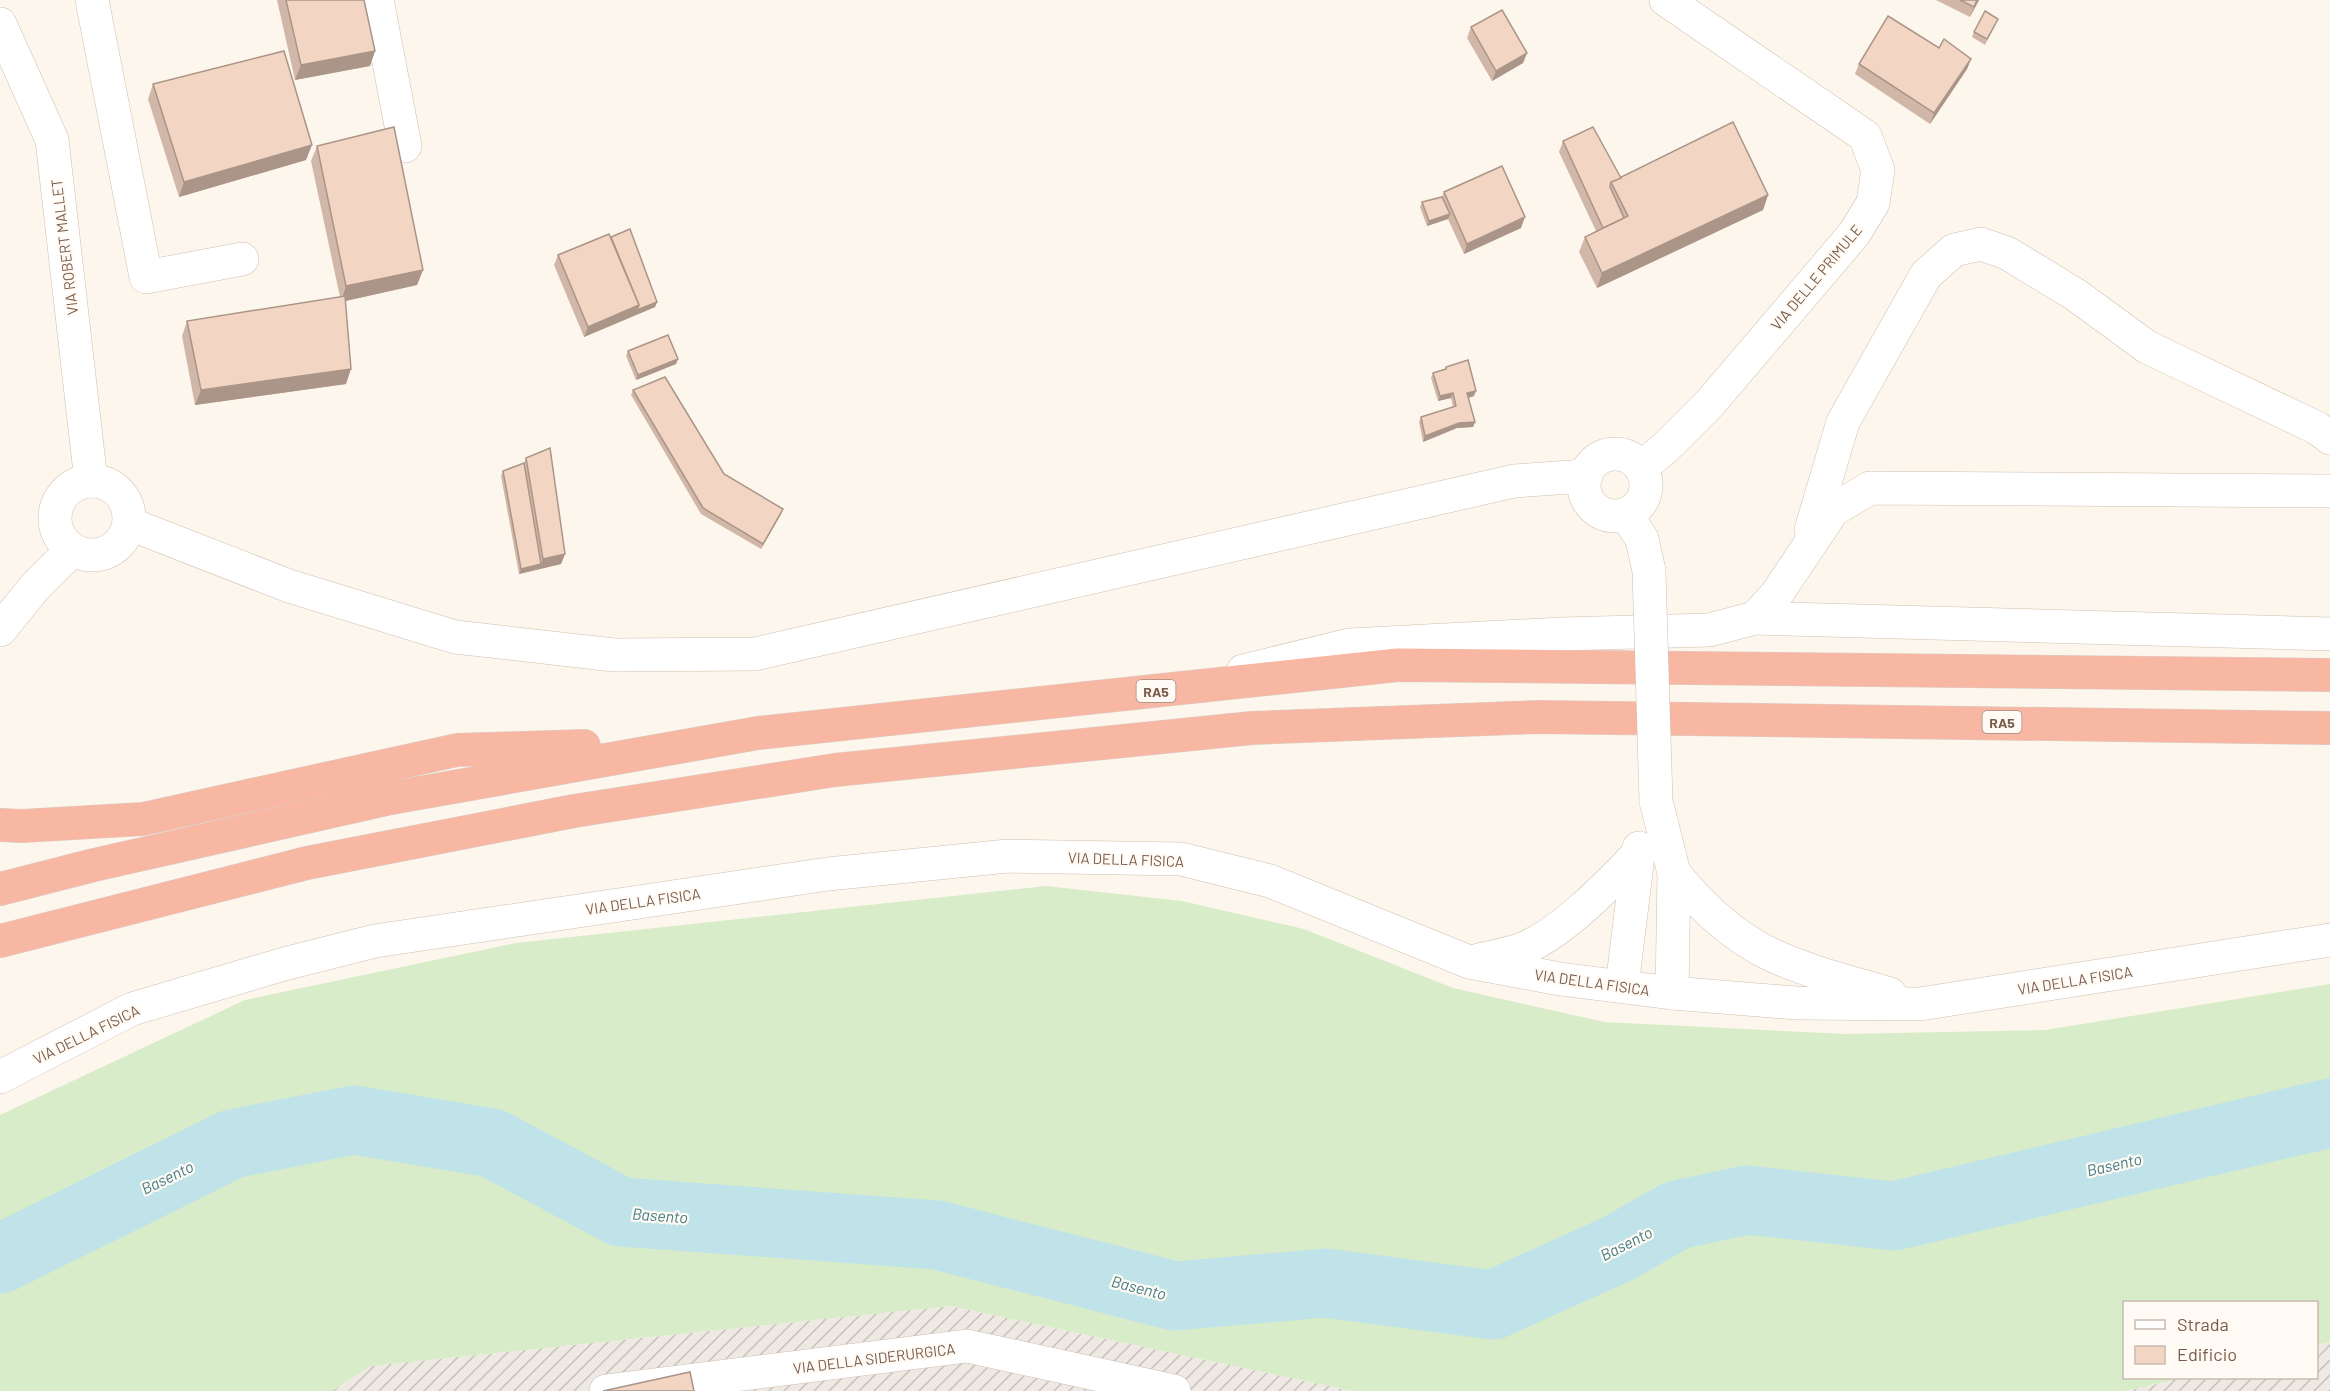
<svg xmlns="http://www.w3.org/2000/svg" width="2330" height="1391" font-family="Barlow,sans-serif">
	<defs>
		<pattern id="industrial-furrows" width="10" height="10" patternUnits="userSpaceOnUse" patternTransform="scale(1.5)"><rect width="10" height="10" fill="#efe9e4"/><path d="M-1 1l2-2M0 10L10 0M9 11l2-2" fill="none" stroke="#c7c0bb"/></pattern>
	</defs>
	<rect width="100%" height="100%" fill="#fdf6ec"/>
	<g fill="url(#industrial-furrows)">
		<path d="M950,1306L1353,1391H332L371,1366Z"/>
		<path d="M2330,1342V1391H2125L2182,1378H2316L2317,1345Z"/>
	</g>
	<path fill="#d8ecc9" d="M1046,886L1182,901L1304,929L1453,988L1604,1022L1845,1034L2045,1030L2330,984V1342L2317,1345L2316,1302H2124V1378H2182L2125,1391H1353L950,1306L371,1366L332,1391H0V1115L245,1000L516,943Z"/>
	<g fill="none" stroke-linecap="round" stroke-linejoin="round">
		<path stroke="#bfe3e8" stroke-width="69" d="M0,1259L232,1144L354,1120L492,1143L621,1212L937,1235L1175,1296L1325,1283L1493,1305L1617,1249L1677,1215L1747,1200L1894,1216L2330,1113"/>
		<g stroke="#d1beb0" stroke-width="34">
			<g id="minor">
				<path d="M92,0L146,277L242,259"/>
				<path d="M377,0L405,146"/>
				<path d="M0,24L52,140L91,481"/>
				<circle cx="1615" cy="485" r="31"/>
				<path d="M1641,468L1666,447L1710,403L1854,234L1873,203L1878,170L1865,136L1666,0"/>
				<circle cx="92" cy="518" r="37"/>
				<path d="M1626,514L1642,539L1649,571"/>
				<path d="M130,524L289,586L455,637L614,655L755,654L1514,481L1586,476"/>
				<path d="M1811,530L1843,422L1926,275L1954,250L1981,244L2007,253L2076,295L2147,347L2317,428L2330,438"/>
				<path d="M1755,618L2330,634"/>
				<path d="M0,630L34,588L72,550"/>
				<path d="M1243,671L1349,645L1562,634L1709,630L1755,618L1776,595L1833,510L1870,488L2330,491"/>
				<path d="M1656,801L1674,873L1672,993"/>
				<path d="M1674,873C1700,905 1733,937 1772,955C1806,971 1853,983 1890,994"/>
				<path d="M1479,960C1494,956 1511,954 1525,948C1565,930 1606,887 1637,855"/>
				<path d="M1622,986L1639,848"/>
				<path d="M0,1077L132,1009L284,964L375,941L828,874L1008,856L1181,859L1270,881L1469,962L1560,979L1672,993L1796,1003L1920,1004L2330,940"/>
				<path d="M606,1391L967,1346L1174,1391"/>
			</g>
		</g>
		<g stroke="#dad1cd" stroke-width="34">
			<g id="highway">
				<path d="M0,825L22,826L143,819L457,750L584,746"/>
				<path d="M0,889L94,865L391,798L758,733L1398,665L2330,675"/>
				<path d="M0,941L307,863L574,811L835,770L1252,728L1538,717L2330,728"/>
			</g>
		</g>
		<use href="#minor" stroke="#fff" stroke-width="33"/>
		<use href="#highway" stroke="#f7b7a3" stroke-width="33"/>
		<g stroke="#d1beb0" stroke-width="34" stroke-linecap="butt">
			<path id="minor-bridge" d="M1649,571L1656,801"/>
		</g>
		<use href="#minor-bridge" stroke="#fff" stroke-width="33"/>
	</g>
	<g fill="#d1b7a8">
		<path d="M277,0H364L375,51L370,66L295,80Z"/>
		<path d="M1936,0H1979L1970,17Z"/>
		<path d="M1996,24L1985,45L1972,37L1974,32Z"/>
		<path d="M1471,27L1527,53L1523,63L1492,81L1467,38Z"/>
		<path d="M1971,59L1967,69L1930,124L1855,74L1859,64Z"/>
		<path d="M153,84L306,160L179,197L148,99Z"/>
		<path d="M1563,141L1621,178L1768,195L1763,210L1597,288L1579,252L1585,237L1596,231L1559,152Z"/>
		<path d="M317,146L423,270L417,285L345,301L346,384L195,405L182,336L187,321L340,297L311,161Z"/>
		<path d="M1444,192L1521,228L1464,254L1448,219L1427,226L1420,207L1422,202L1442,197Z"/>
		<path d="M611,237L657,302L655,307L584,337L554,265L558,255Z"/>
		<path d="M628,351L678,359L676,364L636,380L626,356Z"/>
		<path d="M1446,367L1474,396L1468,398L1475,422L1473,427L1457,428L1423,442L1419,422L1421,417L1453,407L1451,398L1438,401L1431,378L1433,373L1445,369Z"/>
		<path d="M633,390L724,474L783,509L781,514L761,549L701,514L631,395Z"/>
		<path d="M526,458L565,554L561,564L519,574L501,476L503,471L524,463Z"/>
	</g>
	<g fill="#aa9588">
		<path d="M1977,0H1979L1970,17L1974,7Z"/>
		<path d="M375,51L370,66L295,80L301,65Z"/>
		<path d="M1527,53L1523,63L1492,81L1496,71Z"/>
		<path d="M1971,59L1967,69L1930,124L1934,113Z"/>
		<path d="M312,145L306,160L179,197L184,182Z"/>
		<path d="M1768,195L1763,210L1597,288L1602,273Z"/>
		<path d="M1450,214L1448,219L1427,226L1429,221Z"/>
		<path d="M1525,217L1521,228L1464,254L1467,244Z"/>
		<path d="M423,270L417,285L341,302L346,286Z"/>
		<path d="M657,302L655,307L584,337L588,327L639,305Z"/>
		<path d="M678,359L676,364L636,380L638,375Z"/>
		<path d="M351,369L346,384L195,405L201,390Z"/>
		<path d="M1476,391L1474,396L1465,399L1467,393Z"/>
		<path d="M1453,393L1451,398L1438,401L1440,396Z"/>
		<path d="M1475,422L1473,427L1457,428L1423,442L1425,436L1459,423Z"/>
		<path d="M783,509L781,514L761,549L763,544Z"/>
		<path d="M565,554L561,564L519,574L521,569L541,564L543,559Z"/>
	</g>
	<g fill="#f3d5c3" stroke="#aa9588" stroke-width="1.5">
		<path d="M286,0H364L375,51L301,65Z"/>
		<path d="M1960,0H1977L1974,7Z"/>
		<path d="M1502,10L1527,53L1496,71L1471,27Z"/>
		<path d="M1985,11L1998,19L1987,39L1974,32Z"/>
		<path d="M1888,16L1939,48L1944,39L1971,59L1934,113L1859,64Z"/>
		<path d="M284,51L312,145L184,182L153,84Z"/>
		<path d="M1733,122L1768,195L1602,273L1585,237L1628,216L1611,182Z"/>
		<path d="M394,127L423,270L346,286L317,146Z"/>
		<path d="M1593,127L1621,178L1611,182L1610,187L1624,218L1603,228L1563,141Z"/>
		<path d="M1502,166L1525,217L1467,244L1444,192Z"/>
		<path d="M1442,197L1450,214L1429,221L1422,202Z"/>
		<path d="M630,229L657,302L637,310L639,305L611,237Z"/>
		<path d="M609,234L639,305L588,327L558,255Z"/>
		<path d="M345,296L351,369L201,390L187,321Z"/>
		<path d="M668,335L678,359L638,375L628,351Z"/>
		<path d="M1468,360L1476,391L1467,393L1475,422L1459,423L1425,436L1421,417L1456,406L1453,393L1440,396L1433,373L1446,369V367Z"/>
		<path d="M665,377L724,474L783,509L763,544L703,508L633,390Z"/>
		<path d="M550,448L565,554L543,559L526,458Z"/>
		<path d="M524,463L541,564L521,569L503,471Z"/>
		<path d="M690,1372L694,1391H603Z"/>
	</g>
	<g text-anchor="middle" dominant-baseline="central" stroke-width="4.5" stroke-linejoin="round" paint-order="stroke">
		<g fill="#fffaf3" stroke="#a28b7f" stroke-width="1.5">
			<rect x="1136.5" y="680" width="39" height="22" rx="4.5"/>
			<rect x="1982.5" y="711" width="39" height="22" rx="4.5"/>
		</g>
		<g font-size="14" font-weight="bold" fill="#7a5c4d">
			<text x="1156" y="691">RA5</text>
			<text x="2002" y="722">RA5</text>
		</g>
		<g font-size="15" fill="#7a5c4d" stroke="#fffaf3">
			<text transform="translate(64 247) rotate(-97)">VIA ROBERT MALLET</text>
			<text transform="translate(1816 277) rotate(-50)">VIA DELLE PRIMULE</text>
			<text transform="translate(1126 859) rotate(2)">VIA DELLA FISICA</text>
			<text transform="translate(643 901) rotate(-8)">VIA DELLA FISICA</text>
			<text transform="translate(2075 980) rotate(-9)">VIA DELLA FISICA</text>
			<text transform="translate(1592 982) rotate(8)">VIA DELLA FISICA</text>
			<text transform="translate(86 1034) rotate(-26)">VIA DELLA FISICA</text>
			<text transform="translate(874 1358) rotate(-7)">VIA DELLA SIDERURGICA</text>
		</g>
		<g font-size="16" font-style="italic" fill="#437c86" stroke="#fffaf3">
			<text transform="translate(2114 1164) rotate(-13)">Basento</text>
			<text transform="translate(167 1177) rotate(-26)">Basento</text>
			<text transform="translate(660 1215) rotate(4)">Basento</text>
			<text transform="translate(1626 1243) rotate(-27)">Basento</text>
			<text transform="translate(1139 1287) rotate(14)">Basento</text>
		</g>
	</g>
	<rect x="2123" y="1301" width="195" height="78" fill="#fffaf3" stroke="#cabbb1" stroke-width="1.5"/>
	<rect x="2135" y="1320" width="30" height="9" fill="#ffffff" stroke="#cabbb1" stroke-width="1.5"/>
	<text x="2177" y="1331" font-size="18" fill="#7a5c4d">Strada</text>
	<rect x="2135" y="1346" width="30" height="18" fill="#f3d5c3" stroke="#cabbb1" stroke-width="1.5"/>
	<text x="2177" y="1361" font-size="18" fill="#7a5c4d">Edificio</text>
</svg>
